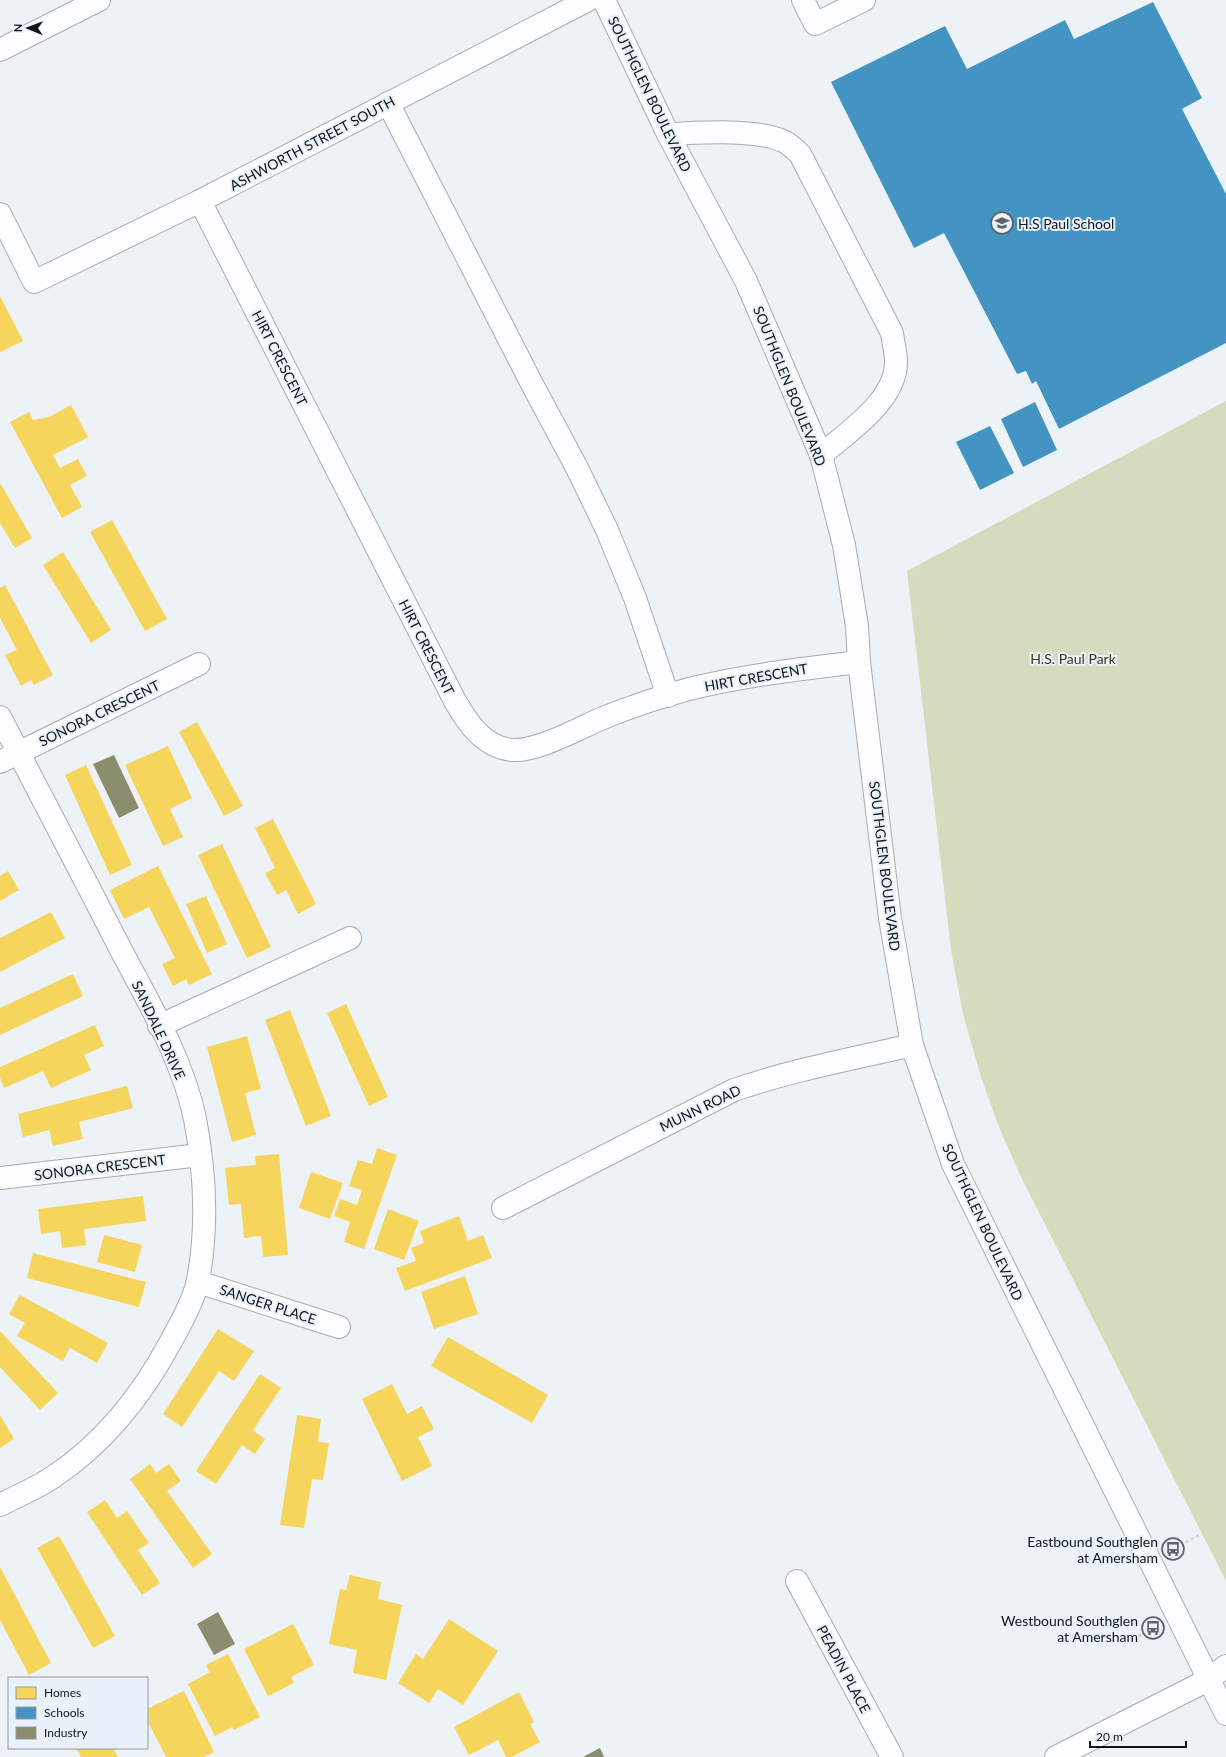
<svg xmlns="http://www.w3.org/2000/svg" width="1226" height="1757" font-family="Lato,sans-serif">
	<rect width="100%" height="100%" fill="#edf2f6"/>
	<path fill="#d3ddbd" d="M1226,401V1581L1021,1177L999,1127L981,1077L963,1014L951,950L907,571Z"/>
	<g fill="#f6d55c">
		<path d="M0,296L23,341L0,352Z"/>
		<path d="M71,405L88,437L53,455L60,468L78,459L87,476L70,485L82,507L62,518L10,422L29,412L33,420L49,417Z"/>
		<path d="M0,483L32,538L15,548L0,523Z"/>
		<path d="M112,520L167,619L145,631L90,532Z"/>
		<path d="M63,552L111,630L91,643L43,565Z"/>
		<path d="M5,585L53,675L34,685L31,680L21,686L5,655L17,650L0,618V588Z"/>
		<path d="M197,722L243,806L224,816L179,732Z"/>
		<path d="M168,746L192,798L170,809L183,837L163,846L125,765Z"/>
		<path d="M86,765L132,865L110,875L65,775Z"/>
		<path d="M273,819L316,904L298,914L286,890L277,895L265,873L275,868L255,828Z"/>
		<path d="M222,844L271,947L247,958L198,855Z"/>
		<path d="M158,866L212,974L189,985L186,979L173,986L162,964L175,958L149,907L124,919L110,890Z"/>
		<path d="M8,871L19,890L0,901V876Z"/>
		<path d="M206,896L227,944L207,953L186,904Z"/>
		<path d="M51,912L65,938L0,972V938Z"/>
		<path d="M73,974L83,996L0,1035V1008Z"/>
		<path d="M346,1004L388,1097L369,1106L327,1013Z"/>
		<path d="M290,1010L331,1116L306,1126L265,1020Z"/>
		<path d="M95,1025L104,1046L84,1055L91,1070L51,1088L43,1071L4,1088L0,1078V1067Z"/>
		<path d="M247,1036L261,1089L245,1093L256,1135L232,1142L207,1047Z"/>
		<path d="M127,1086L133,1108L79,1122L83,1139L53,1146L49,1130L23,1137L18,1114Z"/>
		<path d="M377,1148L397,1155L364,1249L344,1242L350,1222L334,1216L340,1199L357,1205L362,1190L349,1186L358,1160L372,1164Z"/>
		<path d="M279,1154L288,1255L263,1257L261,1236L244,1238L241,1204L229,1205L225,1168L256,1165L255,1156Z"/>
		<path d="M311,1172L343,1183L330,1219L299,1208Z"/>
		<path d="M143,1196L146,1221L84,1229L86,1245L62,1248L60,1231L41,1234L38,1209Z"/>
		<path d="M388,1209L419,1221L404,1260L374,1249Z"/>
		<path d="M459,1216L468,1241L483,1235L492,1258L405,1291L396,1268L416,1261L411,1248L424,1243L420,1231Z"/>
		<path d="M104,1235L142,1245L135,1272L97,1262Z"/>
		<path d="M33,1253L146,1282L139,1307L27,1278Z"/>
		<path d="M465,1276L478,1314L434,1329L421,1292Z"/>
		<path d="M20,1295L108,1343L97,1363L70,1348L63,1361L17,1336L25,1323L9,1314Z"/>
		<path d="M218,1329L254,1351L234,1381L219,1371L182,1427L163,1414Z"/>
		<path d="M0,1331L58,1393L40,1410L0,1367Z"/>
		<path d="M448,1337L548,1395L532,1423L431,1366Z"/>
		<path d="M260,1374L281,1388L253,1430L265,1439L255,1454L242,1445L216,1484L196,1471Z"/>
		<path d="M392,1384L407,1414L422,1406L434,1429L418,1437L432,1466L402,1481L362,1399Z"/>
		<path d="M0,1415L14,1439L0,1448Z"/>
		<path d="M297,1415L321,1419L318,1442L329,1443L323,1480L312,1479L304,1528L280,1525Z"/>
		<path d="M150,1464L156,1473L169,1464L181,1481L167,1491L212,1554L193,1568L130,1479Z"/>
		<path d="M105,1500L117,1518L127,1511L149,1543L138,1550L160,1583L142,1595L87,1512Z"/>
		<path d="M59,1536L115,1636L93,1648L37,1548Z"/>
		<path d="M0,1567L51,1663L29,1675L0,1620Z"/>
		<path d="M350,1575L381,1582L378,1599L402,1605L386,1680L353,1673L357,1650L329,1644L340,1589L346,1590Z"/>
		<path d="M449,1619L498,1651L463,1705L438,1689L429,1703L398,1683L416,1654L423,1659Z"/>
		<path d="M293,1624L314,1665L291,1677L294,1683L268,1696L244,1649Z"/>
		<path d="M228,1654L260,1717L234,1730L232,1727L215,1736L188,1684L210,1672L206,1665Z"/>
		<path d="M184,1691L214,1752L204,1757H166L147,1720V1709Z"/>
		<path d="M519,1692L534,1722L530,1724L540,1742L512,1757H506L498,1740L469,1755L454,1727Z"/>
		<path d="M76,1748H113L118,1757H81Z"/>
	</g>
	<g fill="#4393c3">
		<path d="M1153,2L1202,98L1182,109L1226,194V343L1059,429L1036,381L1032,384L1026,371L1017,374L944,233L914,248L831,82L945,26L967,69L1065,20L1074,39Z"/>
		<path d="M1035,402L1057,450L1023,467L1001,419Z"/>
		<path d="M990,426L1014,473L980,490L956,442Z"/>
	</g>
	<g fill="#8c8c6e">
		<path d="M114,755L139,808L119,818L93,764Z"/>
		<path d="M218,1612L235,1644L214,1655L197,1624Z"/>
		<path d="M600,1748L604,1757H583Z"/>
	</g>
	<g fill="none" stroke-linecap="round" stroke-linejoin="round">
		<g stroke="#a8acae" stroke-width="24">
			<g id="minor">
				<path d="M604,0L668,134L746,281L821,455L844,545L857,626L859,662L890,918L912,1045L953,1164L1226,1714"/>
				<path d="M803,0L815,24L864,0"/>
				<path d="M0,50L99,0"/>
				<path d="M388,103L532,384L577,468L607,530L635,598L668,696"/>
				<path d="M668,134C700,133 757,128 785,142C791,145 795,150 800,154L892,333C893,342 896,352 896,361C897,400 848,432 821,455"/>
				<path d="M200,201L455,701C468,724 484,747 512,750C537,752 579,728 603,718C630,707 660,697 689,689C745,675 802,669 859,662"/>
				<path d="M0,214L34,282L200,201L588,0"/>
				<path d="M0,717C40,794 81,872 121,950C149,1003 183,1060 195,1119C205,1171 208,1227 198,1280C194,1300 180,1325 170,1343C142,1395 103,1444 53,1477C37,1488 17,1496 0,1505"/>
				<path d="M0,762L199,664"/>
				<path d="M159,1026L350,938"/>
				<path d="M0,1178L200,1155"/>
				<path d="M503,1208L734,1090C792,1070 852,1059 912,1045"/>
				<path d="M198,1282L339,1327"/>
				<path d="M797,1581L892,1757"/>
				<path d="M1056,1757L1208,1680L1226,1666"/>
			</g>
		</g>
		<g stroke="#d1d3d3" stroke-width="2.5" stroke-dasharray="3 3" stroke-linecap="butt">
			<path d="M1175,1548L1201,1534"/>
			<path d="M1128,1642L1153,1628"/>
		</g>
		<use href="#minor" stroke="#fcfdfe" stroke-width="22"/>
	</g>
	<defs>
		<g id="school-ring" transform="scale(1.15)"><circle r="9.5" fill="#e9f2fa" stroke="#5f6266" stroke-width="1.5"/><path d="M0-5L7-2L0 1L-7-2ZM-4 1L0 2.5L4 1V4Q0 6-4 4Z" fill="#5f6266"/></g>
		<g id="bus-ring" transform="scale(1.15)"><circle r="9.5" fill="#e9f2fa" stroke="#5f6266" stroke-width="1.5"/><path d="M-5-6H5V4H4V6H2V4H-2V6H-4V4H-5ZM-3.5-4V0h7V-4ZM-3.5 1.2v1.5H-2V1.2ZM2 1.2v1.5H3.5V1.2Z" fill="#5f6266"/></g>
	</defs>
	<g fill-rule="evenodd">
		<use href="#school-ring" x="1002" y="223"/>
		<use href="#bus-ring" x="1173" y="1549"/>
		<use href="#bus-ring" x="1153" y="1628"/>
	</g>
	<g text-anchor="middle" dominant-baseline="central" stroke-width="4" stroke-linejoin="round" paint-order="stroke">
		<g font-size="14" fill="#121518" stroke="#e9f2fa">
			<text transform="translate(650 94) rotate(64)">SOUTHGLEN BOULEVARD</text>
			<text transform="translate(312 143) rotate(-28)">ASHWORTH STREET SOUTH</text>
			<text transform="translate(280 358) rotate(63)">HIRT CRESCENT</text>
			<text transform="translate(790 386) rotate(68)">SOUTHGLEN BOULEVARD</text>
			<text transform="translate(427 647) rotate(63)">HIRT CRESCENT</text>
			<text transform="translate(756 677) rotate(-10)">HIRT CRESCENT</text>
			<text transform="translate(99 713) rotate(-26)">SONORA CRESCENT</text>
			<text transform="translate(885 866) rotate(83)">SOUTHGLEN BOULEVARD</text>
			<text transform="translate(159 1030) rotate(65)">SANDALE DRIVE</text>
			<text transform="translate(700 1108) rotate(-26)">MUNN ROAD</text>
			<text transform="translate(100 1167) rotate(-7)">SONORA CRESCENT</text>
			<text transform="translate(983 1222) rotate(65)">SOUTHGLEN BOULEVARD</text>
			<text transform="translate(268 1304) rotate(18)">SANGER PLACE</text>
			<text transform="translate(844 1669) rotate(62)">PEADIN PLACE</text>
		</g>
		<g font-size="14" fill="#121518" stroke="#e9f2fa" text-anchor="end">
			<text x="1018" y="223" text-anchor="start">H.S Paul School</text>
			<text x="1158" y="1541">Eastbound Southglen<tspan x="1158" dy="16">at Amersham</tspan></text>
			<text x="1138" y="1620">Westbound Southglen<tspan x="1138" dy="16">at Amersham</tspan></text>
		</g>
		<g font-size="14" fill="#333a15" stroke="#e9f2fa">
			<text x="1073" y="658">H.S. Paul Park</text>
		</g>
	</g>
	<rect x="8" y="1677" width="140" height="72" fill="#e9f2fa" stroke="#939aa0"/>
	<rect x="16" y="1687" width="20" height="12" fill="#f6d55c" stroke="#939aa0"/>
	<text x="44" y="1697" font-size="12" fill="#121518">Homes</text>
	<rect x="16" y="1707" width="20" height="12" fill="#4393c3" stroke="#939aa0"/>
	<text x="44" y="1717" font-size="12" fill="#121518">Schools</text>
	<rect x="16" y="1727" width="20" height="12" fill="#8c8c6e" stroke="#939aa0"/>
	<text x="44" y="1737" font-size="12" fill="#121518">Industry</text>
	<g transform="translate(28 28) rotate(271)" stroke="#e9f2fa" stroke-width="3" paint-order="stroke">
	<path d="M0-3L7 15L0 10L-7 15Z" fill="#121518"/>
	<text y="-6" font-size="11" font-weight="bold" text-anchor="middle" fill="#121518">N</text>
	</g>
	<path d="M1090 1741v6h96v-6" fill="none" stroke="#121518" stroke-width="2"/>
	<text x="1096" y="1741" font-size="12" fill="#121518" stroke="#e9f2fa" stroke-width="3" paint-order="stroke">20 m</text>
</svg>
